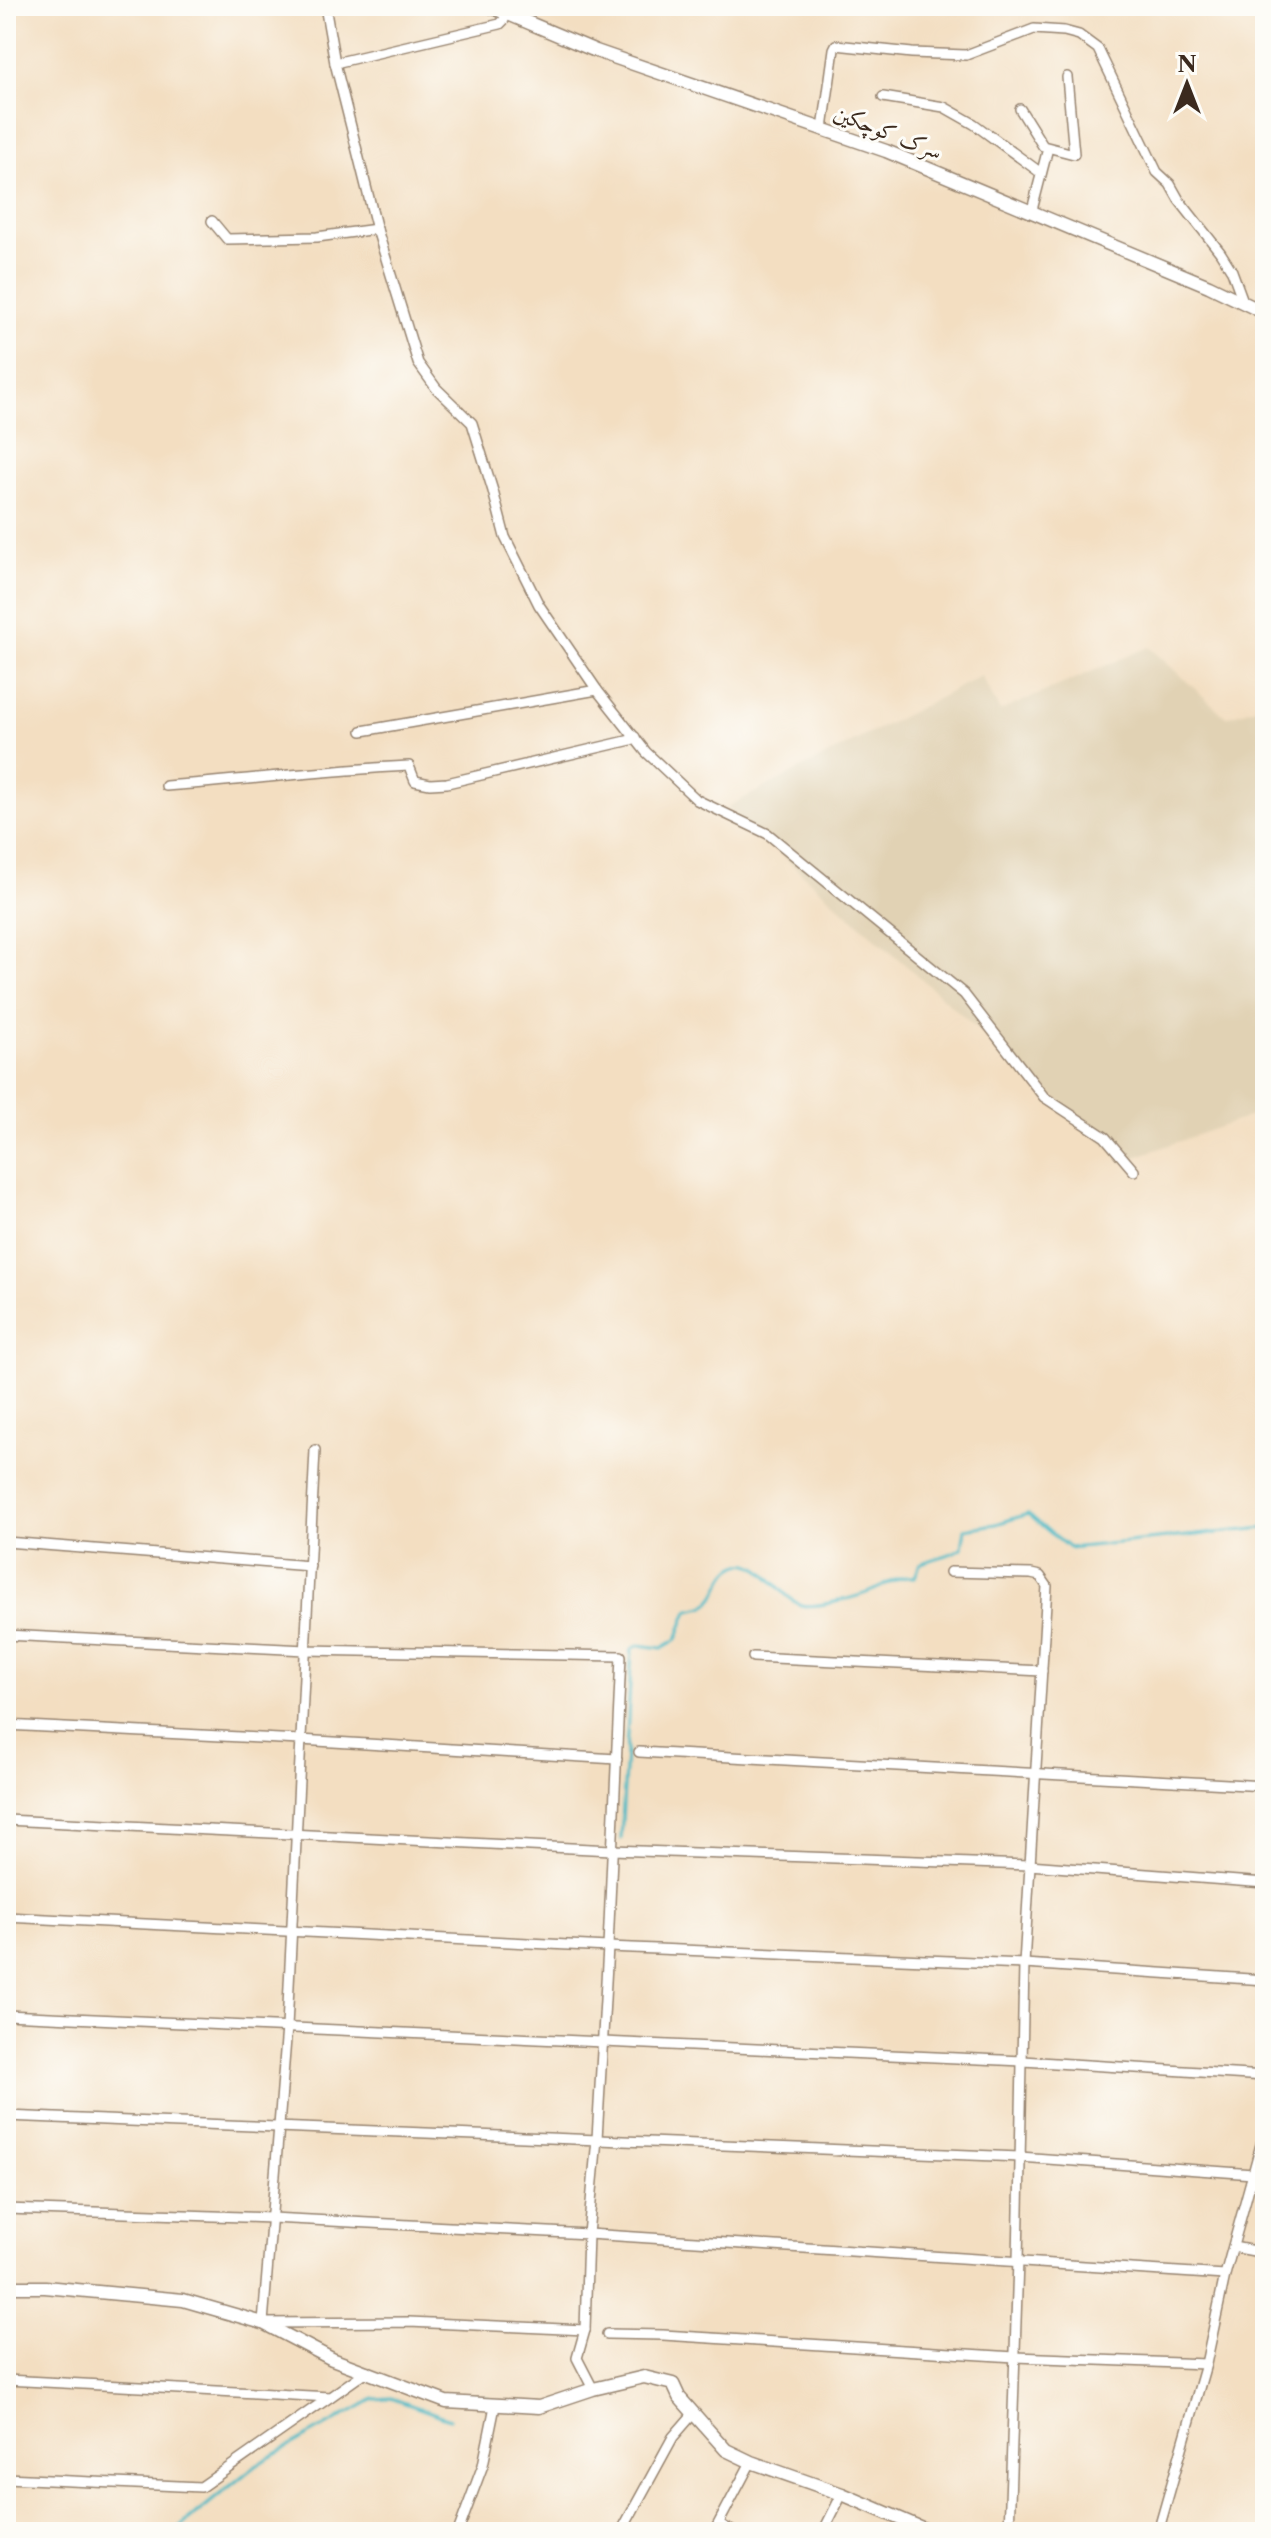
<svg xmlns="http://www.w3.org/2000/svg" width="1271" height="2538" font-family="'Libre Caslon Text',Amiri,serif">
	<rect width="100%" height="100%" fill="#fdfcf7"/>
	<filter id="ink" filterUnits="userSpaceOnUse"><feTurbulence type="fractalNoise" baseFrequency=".0125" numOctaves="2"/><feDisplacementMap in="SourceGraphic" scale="16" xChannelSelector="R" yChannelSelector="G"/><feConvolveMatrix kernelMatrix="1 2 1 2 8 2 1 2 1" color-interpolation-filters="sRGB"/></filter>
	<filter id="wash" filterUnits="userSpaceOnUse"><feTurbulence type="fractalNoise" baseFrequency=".006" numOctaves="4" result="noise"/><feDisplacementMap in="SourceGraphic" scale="32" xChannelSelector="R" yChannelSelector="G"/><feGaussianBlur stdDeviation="1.8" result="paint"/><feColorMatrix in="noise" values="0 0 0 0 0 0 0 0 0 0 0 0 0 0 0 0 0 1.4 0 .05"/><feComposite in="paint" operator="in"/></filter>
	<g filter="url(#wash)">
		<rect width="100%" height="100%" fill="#f3dec1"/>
		<path fill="#e1d2b4" d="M1149,647L1226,717L1265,705V1111L1121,1162L1103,1140L727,807L981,676L1000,711Z"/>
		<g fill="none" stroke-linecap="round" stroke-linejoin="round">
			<g stroke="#4bb9c5" stroke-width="3">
				<path d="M621,1839L632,1649L639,1645L662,1648L677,1639L688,1611C693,1609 701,1608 705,1606C722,1596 720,1569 741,1564C763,1559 781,1598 801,1605C815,1609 861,1596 874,1590C889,1584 899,1575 915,1577L920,1564C936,1556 947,1558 962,1548L965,1529L996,1524L1028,1514L1069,1548L1265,1528"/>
				<path d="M467,2395L487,2398"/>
				<path d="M174,2532L256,2465L374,2399L391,2398L450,2419"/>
			</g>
		</g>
	</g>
	<g filter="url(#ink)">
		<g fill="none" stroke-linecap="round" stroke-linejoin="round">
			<g stroke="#978470" stroke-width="12">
				<g id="street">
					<path d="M325,6L335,63L376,226L418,363L436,388L472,423L493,491L505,537L539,605L597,690L646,752L697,800L768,834L964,994L1044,1097L1105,1137L1134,1171"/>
					<path d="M335,63L500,24L504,20L509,6"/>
					<path d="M883,97L944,107L974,124L1041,173"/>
					<path d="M1020,109L1043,146L1074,154L1067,77"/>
					<path d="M823,129L834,49L836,45L912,53L966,55L1034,29L1064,31L1079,35L1098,49L1157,172L1170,184L1179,200L1220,252L1232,271L1243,301"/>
					<path d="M1032,210L1048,148"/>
					<path d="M212,221L227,239L317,237L377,229"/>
					<path d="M362,731L597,690"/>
					<path d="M166,786C247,780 328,770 409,766L415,781L430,784L447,783L631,740L635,737"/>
					<path d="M315,1450L287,2027L263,2323L409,2322L585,2330"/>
					<path d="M6,1542L310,1566"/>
					<path d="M950,1572L1031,1574L1040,1576L1047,1586L1024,1964L1018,2261L1009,2532"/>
					<path d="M6,1635L306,1650L621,1656L608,1947L597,2139L588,2234L585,2330L577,2358L593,2389"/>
					<path d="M753,1657L1042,1671"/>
					<path d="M6,1725L300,1740L617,1759"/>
					<path d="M639,1752L1265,1786"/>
					<path d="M6,1820L612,1850L1029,1865L1265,1883"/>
					<path d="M6,1917L608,1947L1024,1964L1265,1980"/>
					<path d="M6,2015L1023,2061L1265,2076"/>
					<path d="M6,2116L1020,2157L1253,2174"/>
					<path d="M6,2209L271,2218L588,2234L1225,2275"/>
					<path d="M1233,2247L1265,2253"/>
					<path d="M607,2334L663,2335L1015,2357L1206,2364"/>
					<path d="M6,2380L330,2397L367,2371"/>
					<path d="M6,2478L201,2487L330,2397"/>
					<path d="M719,2524L734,2532"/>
					<path d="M458,2532L483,2465L495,2406"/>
					<path d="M621,2532L673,2437L693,2414"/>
					<path d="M714,2532L751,2462"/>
					<path d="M823,2532L842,2494"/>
					<path d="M1158,2532L1206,2364L1225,2275L1265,2130"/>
				</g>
			</g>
			<g stroke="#978470" stroke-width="15">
				<g id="secondary">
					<path d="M489,6L596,51L886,151L1209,286L1265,313"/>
					<path d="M6,2287H45L183,2300L263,2323L332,2359L446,2402L539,2407L593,2389L644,2377L673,2384L679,2397L726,2450L751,2462L842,2494L931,2532"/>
				</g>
			</g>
			<use href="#street" stroke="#fff" stroke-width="9"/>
			<use href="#secondary" stroke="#fff" stroke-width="12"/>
		</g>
	</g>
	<g text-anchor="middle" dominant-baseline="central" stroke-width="6" stroke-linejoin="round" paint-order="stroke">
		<g font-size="22" fill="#3b2a1e" stroke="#fdfcf7">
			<text transform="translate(888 132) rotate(21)">سرک کوچکین</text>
		</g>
	</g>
	<rect width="1271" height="2538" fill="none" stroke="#fdfcf7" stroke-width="32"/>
	<g transform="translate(1187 84)" stroke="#fdfcf7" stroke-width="6" paint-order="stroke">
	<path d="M0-6L14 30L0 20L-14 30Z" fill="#3b2a1e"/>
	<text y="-12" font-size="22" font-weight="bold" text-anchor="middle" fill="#3b2a1e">N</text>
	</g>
</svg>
